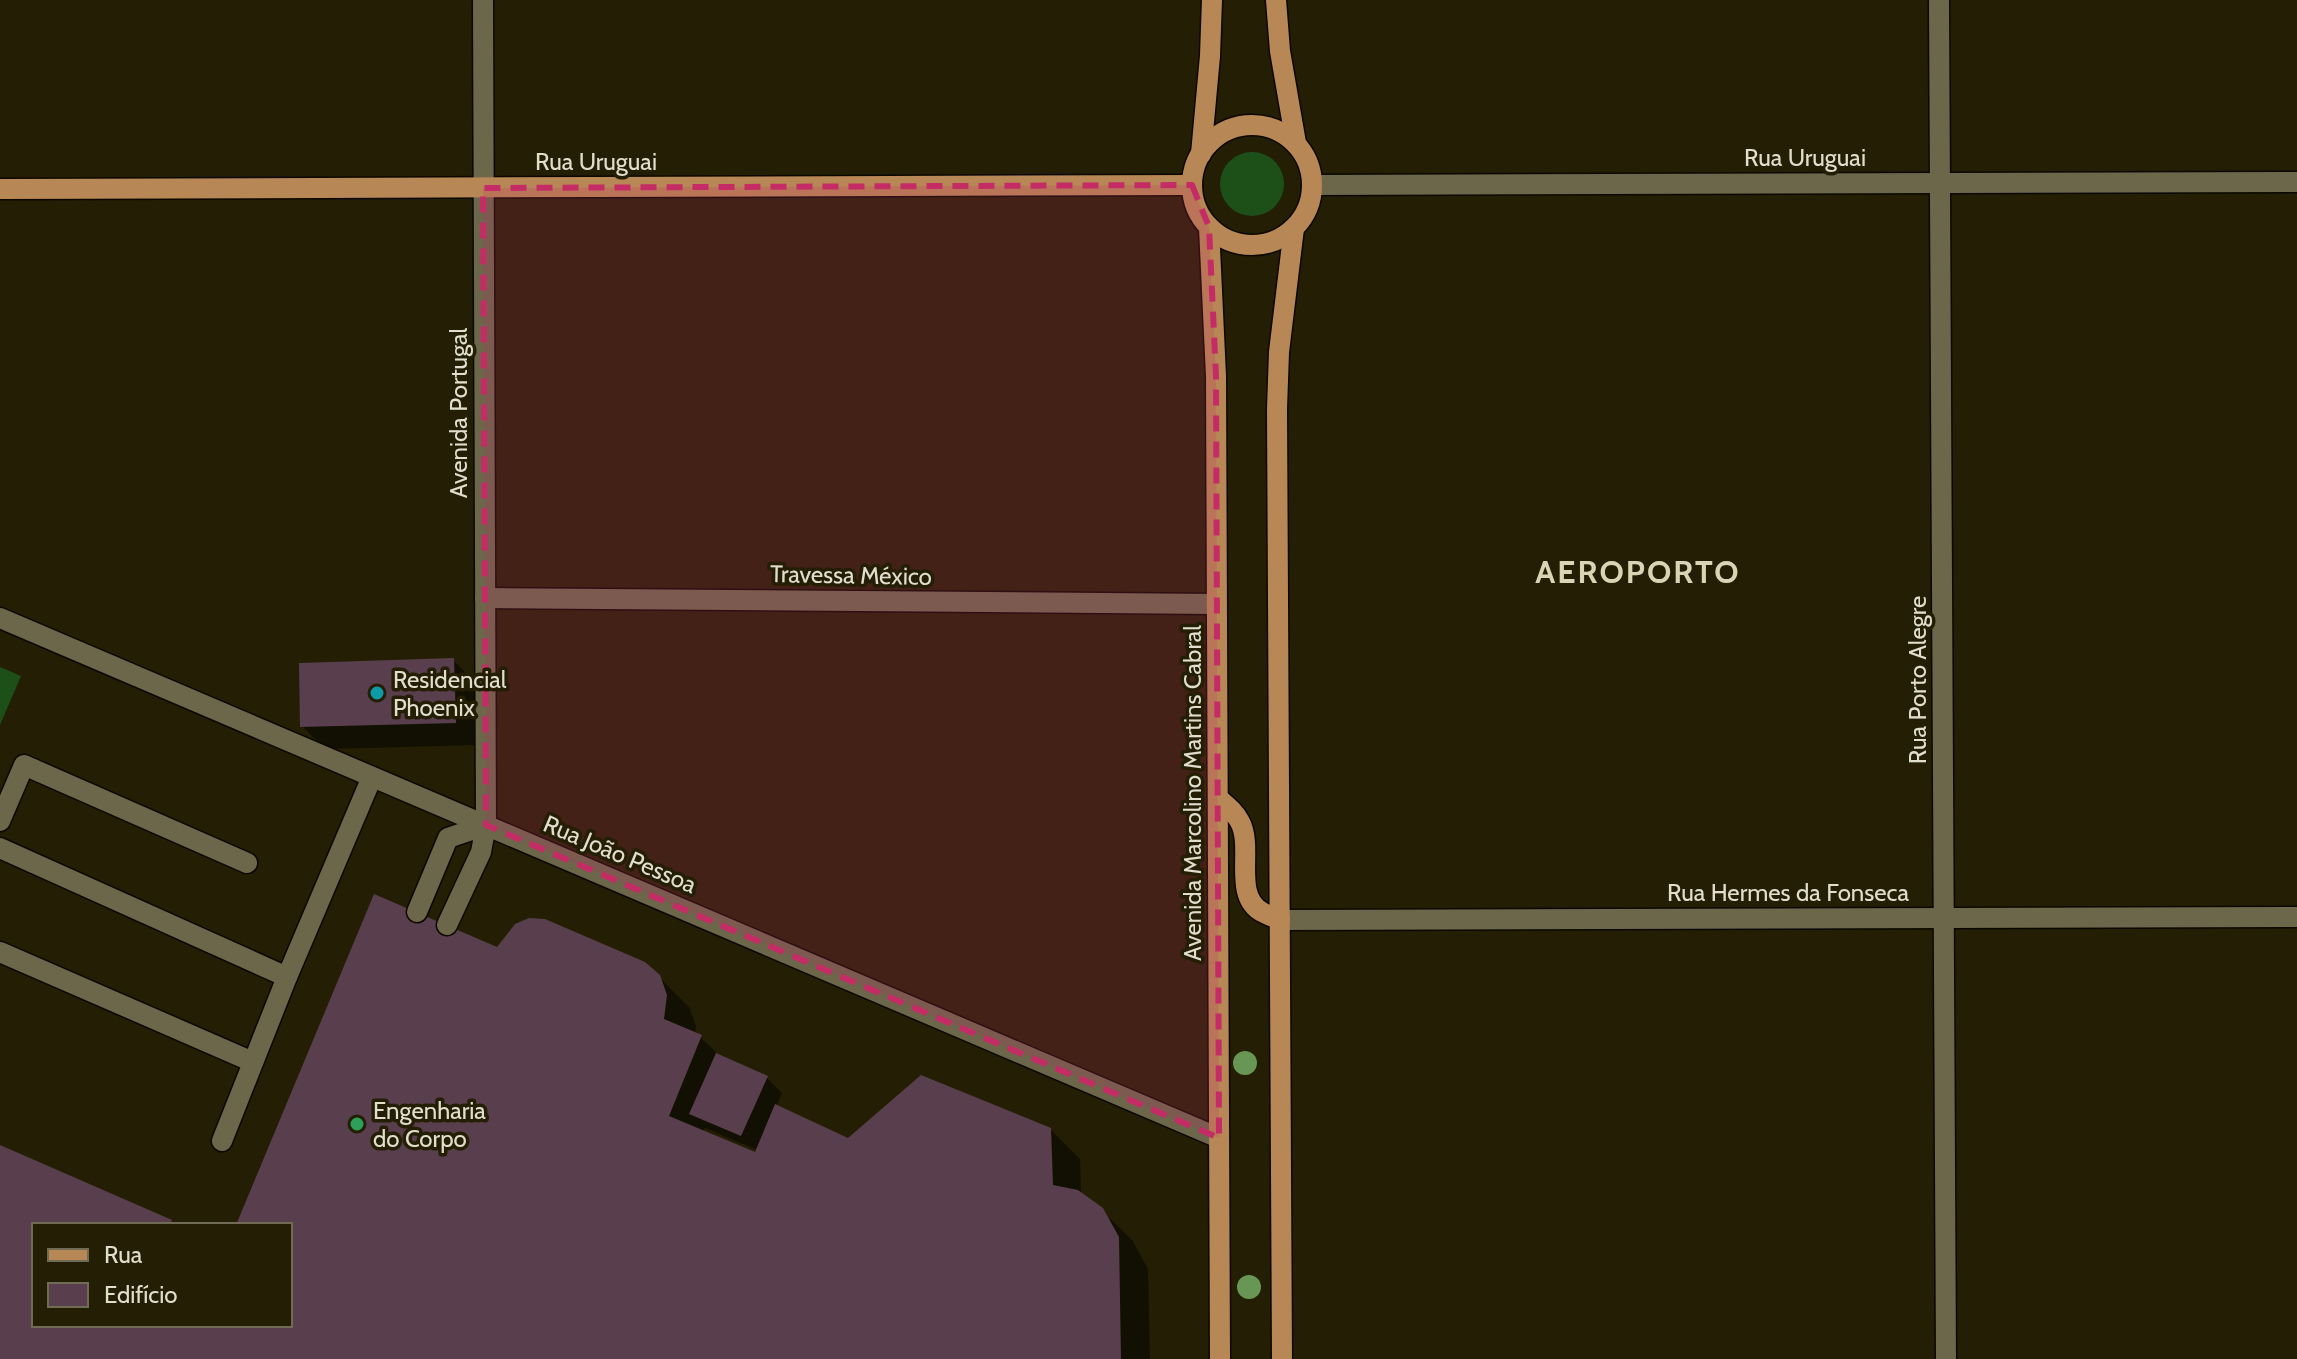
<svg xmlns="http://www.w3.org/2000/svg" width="2297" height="1359" font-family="Cabin,sans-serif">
	<rect width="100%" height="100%" fill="#231e04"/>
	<g fill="#1d5019">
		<circle cx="1252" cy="184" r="32"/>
		<path d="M0,667L21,676L0,725Z"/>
	</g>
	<g fill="#0007" fill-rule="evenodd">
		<path d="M453,660L476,683L478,745L325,749L302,726Z"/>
		<path d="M498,949L658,976L689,1007L696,1026L695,1035L700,1037L721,1057L767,1078L782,1093L776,1107L848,1141L1050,1129L1080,1159L1081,1195L1101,1210L1132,1240L1148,1269L1150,1359H0V1147L171,1222L174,1225H34V1325H290V1225H238ZM705,1128L757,1150L756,1154L703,1133Z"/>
	</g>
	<g fill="#593f4d">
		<path d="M454,658L456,723L300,727L299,663Z"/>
		<path d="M374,894L497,947L515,924L529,918L545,919L645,962L660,975L667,995L664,1019L702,1035L669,1116L755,1152L775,1104L848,1138L921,1075L1051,1128L1053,1185L1078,1190L1103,1208L1119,1237L1121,1359H0V1145L172,1220L170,1225H34V1325H290V1225H236Z"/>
		<path d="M716,1053L768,1076L741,1136L689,1114Z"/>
	</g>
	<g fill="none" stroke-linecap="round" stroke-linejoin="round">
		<g stroke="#0c0800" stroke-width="23">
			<g id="service">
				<path d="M0,821L24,765L247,863"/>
				<path d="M0,848L287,977"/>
				<path d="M417,912L448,838L486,825L481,852L447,925"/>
				<path d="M0,952L253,1062"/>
				<path d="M222,1141L287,977L372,777"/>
			</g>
		</g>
		<g stroke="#0c0800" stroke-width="23">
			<g id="minor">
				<path d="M483,0L486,825"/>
				<path d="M1939,0L1946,1359"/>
				<path d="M1312,185L2297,182"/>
				<path d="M485,598L1217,604"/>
				<path d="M0,618L1219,1138"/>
				<path d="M1280,920L2297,917"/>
			</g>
		</g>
		<g stroke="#0c0800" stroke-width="23">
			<g id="primary">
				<path d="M1276,0L1280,51L1296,143"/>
				<circle cx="1252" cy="185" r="60"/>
				<path d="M1201,154L1210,56L1212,0"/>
				<path d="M0,189L1192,185"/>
				<path d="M1209,227L1216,376L1220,1359"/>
				<path d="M1218,798C1226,805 1235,812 1240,822C1254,848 1232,895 1262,912C1267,915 1274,917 1280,920"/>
				<path d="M1282,1359L1277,409L1279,352L1294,228"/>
			</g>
		</g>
		<use href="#service" stroke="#6c664a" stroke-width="20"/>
		<use href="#minor" stroke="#6c664a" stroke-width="20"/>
		<use href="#primary" stroke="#b88756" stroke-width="20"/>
	</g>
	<g fill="#689755">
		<circle cx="1245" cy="1063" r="12"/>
		<circle cx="1249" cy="1287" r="12"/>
	</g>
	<path fill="#c52c66" fill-opacity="0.2" stroke="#c52c66" stroke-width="6" stroke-dasharray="16 10" stroke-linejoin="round" d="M1192,185L1209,227L1216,376L1219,1138L486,825L483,188Z"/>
	<circle fill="#0f9aa8" stroke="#231e04" stroke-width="3" cx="377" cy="693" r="8"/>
	<circle fill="#2e9e5b" stroke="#231e04" stroke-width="3" cx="357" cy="1124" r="8"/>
	<g text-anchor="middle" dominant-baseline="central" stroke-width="7" stroke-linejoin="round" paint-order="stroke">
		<g font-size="24" fill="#e1dece" stroke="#231e04">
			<text x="1805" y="157">Rua Uruguai</text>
			<text x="596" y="161">Rua Uruguai</text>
			<text transform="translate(458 413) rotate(-90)">Avenida Portugal</text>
			<text transform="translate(851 575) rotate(1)">Travessa México</text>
			<text transform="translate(1917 680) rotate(-90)">Rua Porto Alegre</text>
			<text transform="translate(1192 793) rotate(-90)">Avenida Marcolino Martins Cabral</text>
			<text transform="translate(620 854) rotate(23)">Rua João Pessoa</text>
			<text x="1788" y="892">Rua Hermes da Fonseca</text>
		</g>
		<g font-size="24" fill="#e1dece" stroke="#231e04" text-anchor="start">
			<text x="393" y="679">Residencial<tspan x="393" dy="28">Phoenix</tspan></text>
			<text x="373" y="1110">Engenharia<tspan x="373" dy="28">do Corpo</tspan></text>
		</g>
		<g font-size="32" font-weight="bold" letter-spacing="2" fill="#d9d4b4" stroke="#231e04">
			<text x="1638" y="571">AEROPORTO</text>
		</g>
	</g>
	<rect x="32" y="1223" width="260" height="104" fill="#231e04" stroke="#6f6b55" stroke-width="2"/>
	<rect x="48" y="1249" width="40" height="12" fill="#b88756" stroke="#6f6b55" stroke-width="2"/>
	<text x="104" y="1263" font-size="24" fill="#e1dece">Rua</text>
	<rect x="48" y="1283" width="40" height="24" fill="#593f4d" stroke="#6f6b55" stroke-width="2"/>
	<text x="104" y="1303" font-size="24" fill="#e1dece">Edifício</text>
</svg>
